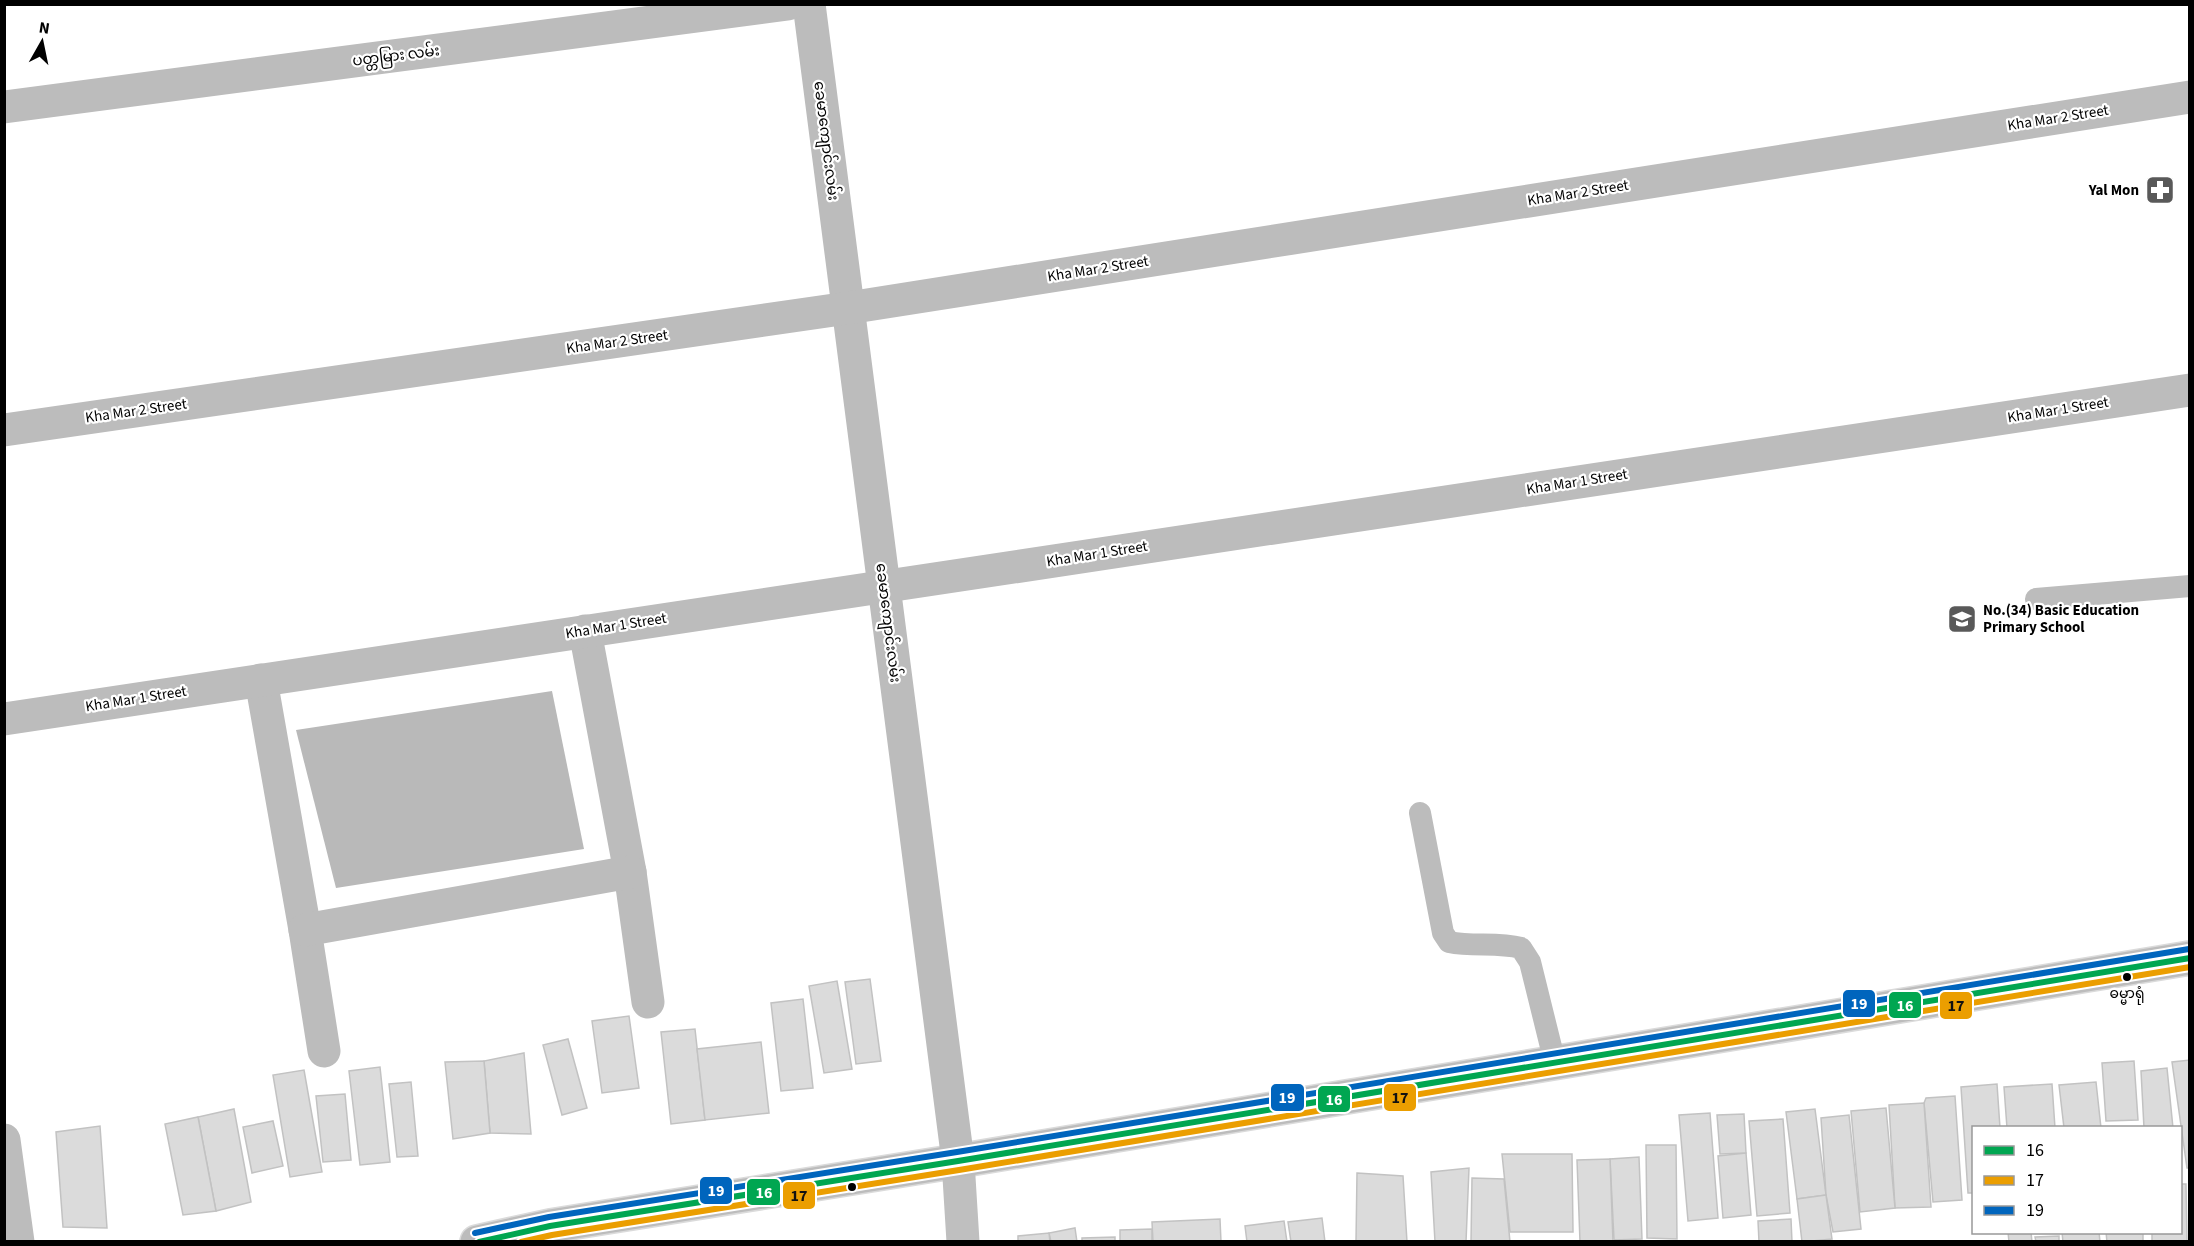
<svg xmlns="http://www.w3.org/2000/svg" width="2194" height="1246" font-family="'Source Sans 3','Noto Sans Myanmar',sans-serif">
	<rect width="100%" height="100%" fill="#fff"/>
	<path fill="#b9b9b9" d="M552,691L584,849L336,888L296,730Z"/>
	<g fill="#dbdbdb" stroke="#c2c2c2" stroke-width="1.5">
		<path d="M870,979L881,1061L856,1064L845,982Z"/>
		<path d="M837,981L852,1069L824,1073L809,986Z"/>
		<path d="M803,999L813,1088L781,1091L771,1003Z"/>
		<path d="M629,1016L639,1088L602,1093L592,1021Z"/>
		<path d="M695,1029L705,1120L671,1124L661,1032Z"/>
		<path d="M568,1039L587,1108L562,1115L543,1045Z"/>
		<path d="M761,1042L769,1113L705,1120L697,1049Z"/>
		<path d="M524,1053L531,1134L490,1133L484,1061Z"/>
		<path d="M2190,1060V1168H2187L2172,1062Z"/>
		<path d="M484,1061L490,1133L453,1139L445,1062Z"/>
		<path d="M2134,1061L2138,1120L2106,1121L2102,1063Z"/>
		<path d="M380,1067L390,1162L360,1165L349,1071Z"/>
		<path d="M2167,1068L2173,1128H2144L2141,1071Z"/>
		<path d="M304,1070L322,1172L290,1177L273,1075Z"/>
		<path d="M411,1082L418,1156L397,1157L389,1084Z"/>
		<path d="M2096,1082L2101,1128H2064L2059,1085Z"/>
		<path d="M1997,1084L2000,1128H1974V1193H1968L1961,1087Z"/>
		<path d="M2052,1084L2055,1128H2007L2004,1087Z"/>
		<path d="M345,1094L351,1160L323,1162L316,1096Z"/>
		<path d="M1955,1096L1962,1200L1933,1202L1924,1103L1926,1098Z"/>
		<path d="M1924,1103L1931,1207L1895,1208L1889,1105Z"/>
		<path d="M1886,1108L1895,1208L1860,1212L1851,1111Z"/>
		<path d="M234,1109L251,1202L216,1211L198,1117Z"/>
		<path d="M1815,1109L1826,1195L1797,1199L1786,1112Z"/>
		<path d="M1710,1113L1718,1218L1688,1221L1679,1115Z"/>
		<path d="M1744,1114L1746,1153L1720,1154L1717,1115Z"/>
		<path d="M1849,1115L1861,1229L1833,1232L1826,1195L1821,1118Z"/>
		<path d="M198,1117L216,1211L183,1215L165,1124Z"/>
		<path d="M1783,1119L1790,1213L1757,1216L1749,1121Z"/>
		<path d="M273,1121L283,1166L252,1173L243,1127Z"/>
		<path d="M100,1126L107,1228L63,1227L56,1132Z"/>
		<path d="M1646,1145H1676L1677,1239L1647,1238Z"/>
		<path d="M1746,1153L1751,1215L1723,1218L1718,1156Z"/>
		<path d="M1502,1154H1572L1573,1232H1510Z"/>
		<path d="M1639,1157L1642,1239L1614,1240L1610,1159Z"/>
		<path d="M1610,1159L1613,1242H1580L1577,1160Z"/>
		<path d="M1469,1168L1466,1242H1435L1431,1172Z"/>
		<path d="M1357,1173L1403,1176L1407,1242H1356Z"/>
		<path d="M1472,1178L1504,1179L1510,1242H1471Z"/>
		<path d="M2180,1184H2186L2187,1242H2152V1232H2180Z"/>
		<path d="M1826,1195L1832,1239L1802,1242L1797,1199Z"/>
		<path d="M1322,1218L1325,1242H1291L1288,1222Z"/>
		<path d="M1220,1219L1221,1242H1153L1152,1222Z"/>
		<path d="M1791,1219L1792,1242H1759L1758,1221Z"/>
		<path d="M1284,1221L1287,1242H1247L1245,1226Z"/>
		<path d="M1075,1228L1077,1242H1051L1049,1233Z"/>
		<path d="M1152,1229V1242H1120V1230Z"/>
		<path d="M2008,1232H2031L2032,1242H2009Z"/>
		<path d="M2062,1232H2099L2100,1242H2063Z"/>
		<path d="M2106,1232H2143V1242H2107Z"/>
		<path d="M1049,1233L1050,1242H1018V1236Z"/>
		<path d="M2059,1236V1242H2036L2035,1237Z"/>
		<path d="M1115,1237V1242H1082V1238Z"/>
	</g>
	<g fill="none" stroke-linecap="round" stroke-linejoin="round">
		<g stroke="#dbdbdb" stroke-width="36">
			<path id="primary" d="M477,1242L550,1226L958,1161L2190,958"/>
		</g>
		<g stroke="#bcbcbc" stroke-width="22">
			<path d="M2036,599L2190,586"/>
			<path d="M1420,813L1443,933L1449,942C1473,947 1497,942 1521,948L1530,962L1555,1063"/>
		</g>
		<g stroke="#bcbcbc" stroke-width="33">
			<path d="M809,4L958,1161"/>
			<path d="M4,107L788,4"/>
			<path d="M4,430L848,308L2190,97"/>
			<path d="M585,631L630,872L648,1002"/>
			<path d="M261,680L305,930L324,1051"/>
			<path d="M4,719L2190,390"/>
			<path d="M305,930L630,872"/>
			<path d="M4,1140L18,1242"/>
		</g>
		<path stroke="#bfbfbf" stroke-width="33" d="M958,1161L963,1242"/>
		<use href="#primary" stroke="#bcbcbc" stroke-width="33"/>
		<g stroke="#fff" stroke-width="10">
			<path id="bus-1" d="M479,1242L550,1226L958,1161L2190,958"/>
		</g>
		<g stroke="#fff" stroke-width="10">
			<path id="bus-2" d="M521,1242L552,1235L959,1170L2190,967"/>
		</g>
		<g stroke="#fff" stroke-width="10">
			<path id="bus-3" d="M475,1233L549,1217L957,1152L2189,949"/>
		</g>
		<use href="#bus-1" stroke="#00a651" stroke-width="6"/>
		<use href="#bus-2" stroke="#eb9e00" stroke-width="6"/>
		<use href="#bus-3" stroke="#0065bd" stroke-width="6"/>
	</g>
	<defs>
		<g id="pharmacy-square" transform="scale(1.5)"><rect x="-9" y="-9" width="18" height="18" rx="4" fill="#595959" stroke="#fff"/><path d="M-2-6h4v4h4v4h-4v4h-4v-4h-4v-4h4Z" fill="#fff"/></g>
		<g id="school-square" transform="scale(1.5)"><rect x="-9" y="-9" width="18" height="18" rx="4" fill="#595959" stroke="#fff"/><path d="M0-5L7-2L0 1L-7-2ZM-4 1L0 2.5L4 1V4Q0 6-4 4Z" fill="#fff"/></g>
	</defs>
	<g fill-rule="evenodd">
		<use href="#pharmacy-square" x="2160" y="190"/>
		<use href="#school-square" x="1962" y="619"/>
	</g>
	<g fill="#000" stroke="#fff" stroke-width="2">
		<circle cx="2127" cy="977" r="5"/>
		<circle cx="852" cy="1187" r="5"/>
	</g>
	<g text-anchor="middle" dominant-baseline="central" stroke-width="4.5" stroke-linejoin="round" paint-order="stroke">
		<g font-size="14" fill="#000" stroke="#fff">
			<text x="2127" y="994">ဓမ္မာရုံ</text>
		</g>
		<g font-size="15" fill="#000" stroke="#fff">
			<text transform="translate(396 56) rotate(-7)">ပတ္တမြား လမ်း</text>
			<text transform="translate(2058 118) rotate(-9)">Kha Mar 2 Street</text>
			<text transform="translate(826 141) rotate(83)">ခေမာကျောင်းလမ်း</text>
			<text transform="translate(1578 193) rotate(-9)">Kha Mar 2 Street</text>
			<text transform="translate(1098 269) rotate(-9)">Kha Mar 2 Street</text>
			<text transform="translate(617 342) rotate(-8)">Kha Mar 2 Street</text>
			<text transform="translate(2058 410) rotate(-9)">Kha Mar 1 Street</text>
			<text transform="translate(136 411) rotate(-8)">Kha Mar 2 Street</text>
			<text transform="translate(1577 482) rotate(-9)">Kha Mar 1 Street</text>
			<text transform="translate(1097 554) rotate(-9)">Kha Mar 1 Street</text>
			<text transform="translate(888 623) rotate(83)">ခေမာကျောင်းလမ်း</text>
			<text transform="translate(616 626) rotate(-9)">Kha Mar 1 Street</text>
			<text transform="translate(136 699) rotate(-9)">Kha Mar 1 Street</text>
		</g>
		<g font-size="15" font-weight="bold" fill="#000" stroke="#fff" text-anchor="end">
			<text x="2139" y="190">Yal Mon</text>
			<text x="1983" y="610" text-anchor="start">No.(34) Basic Education<tspan x="1983" dy="17">Primary School</tspan></text>
		</g>
	</g>
	<g stroke="#fff" stroke-width="2">
		<rect x="1842" y="989" width="34" height="29" rx="6" fill="#0065bd"/>
		<rect x="1888" y="991" width="34" height="28" rx="6" fill="#00a651"/>
		<rect x="1939" y="991" width="34" height="29" rx="6" fill="#eb9e00"/>
		<rect x="1383" y="1083" width="34" height="29" rx="6" fill="#eb9e00"/>
		<rect x="1270" y="1083" width="35" height="29" rx="6" fill="#0065bd"/>
		<rect x="1317" y="1085" width="34" height="28" rx="6" fill="#00a651"/>
		<rect x="699" y="1176" width="34" height="29" rx="6" fill="#0065bd"/>
		<rect x="746" y="1178" width="35" height="28" rx="6" fill="#00a651"/>
		<rect x="782" y="1181" width="34" height="29" rx="6" fill="#eb9e00"/>
	</g>
	<g font-size="16" text-anchor="middle" font-weight="bold" fill="#fff">
		<text x="1859" y="1009">19</text>
		<text x="1905" y="1011">16</text>
		<text x="1287" y="1103">19</text>
		<text x="1334" y="1105">16</text>
		<text x="716" y="1196">19</text>
		<text x="764" y="1198">16</text>
	</g>
	<g font-size="16" text-anchor="middle" font-weight="bold" fill="#111">
		<text x="1956" y="1011">17</text>
		<text x="1400" y="1103">17</text>
		<text x="799" y="1201">17</text>
	</g>
	<rect width="2194" height="1246" fill="none" stroke="#000000" stroke-width="12"/>
	<rect x="1972" y="1126" width="210" height="108" fill="#ffffff" stroke="#999999" stroke-width="1.5"/>
	<rect x="1984" y="1146" width="30" height="9" fill="#00a651" stroke="#999999" stroke-width="1.5"/>
	<text x="2026" y="1156" font-size="18" fill="#000000">16</text>
	<rect x="1984" y="1176" width="30" height="9" fill="#eb9e00" stroke="#999999" stroke-width="1.5"/>
	<text x="2026" y="1186" font-size="18" fill="#000000">17</text>
	<rect x="1984" y="1206" width="30" height="9" fill="#0065bd" stroke="#999999" stroke-width="1.5"/>
	<text x="2026" y="1216" font-size="18" fill="#000000">19</text>
	<g transform="translate(42 42) rotate(9)" stroke="#ffffff" stroke-width="4.5" paint-order="stroke">
	<path d="M0-4.5L10 22L0 15L-10 22Z" fill="#000000"/>
	<text y="-9" font-size="16" font-weight="bold" text-anchor="middle" fill="#000000">N</text>
	</g>
</svg>
